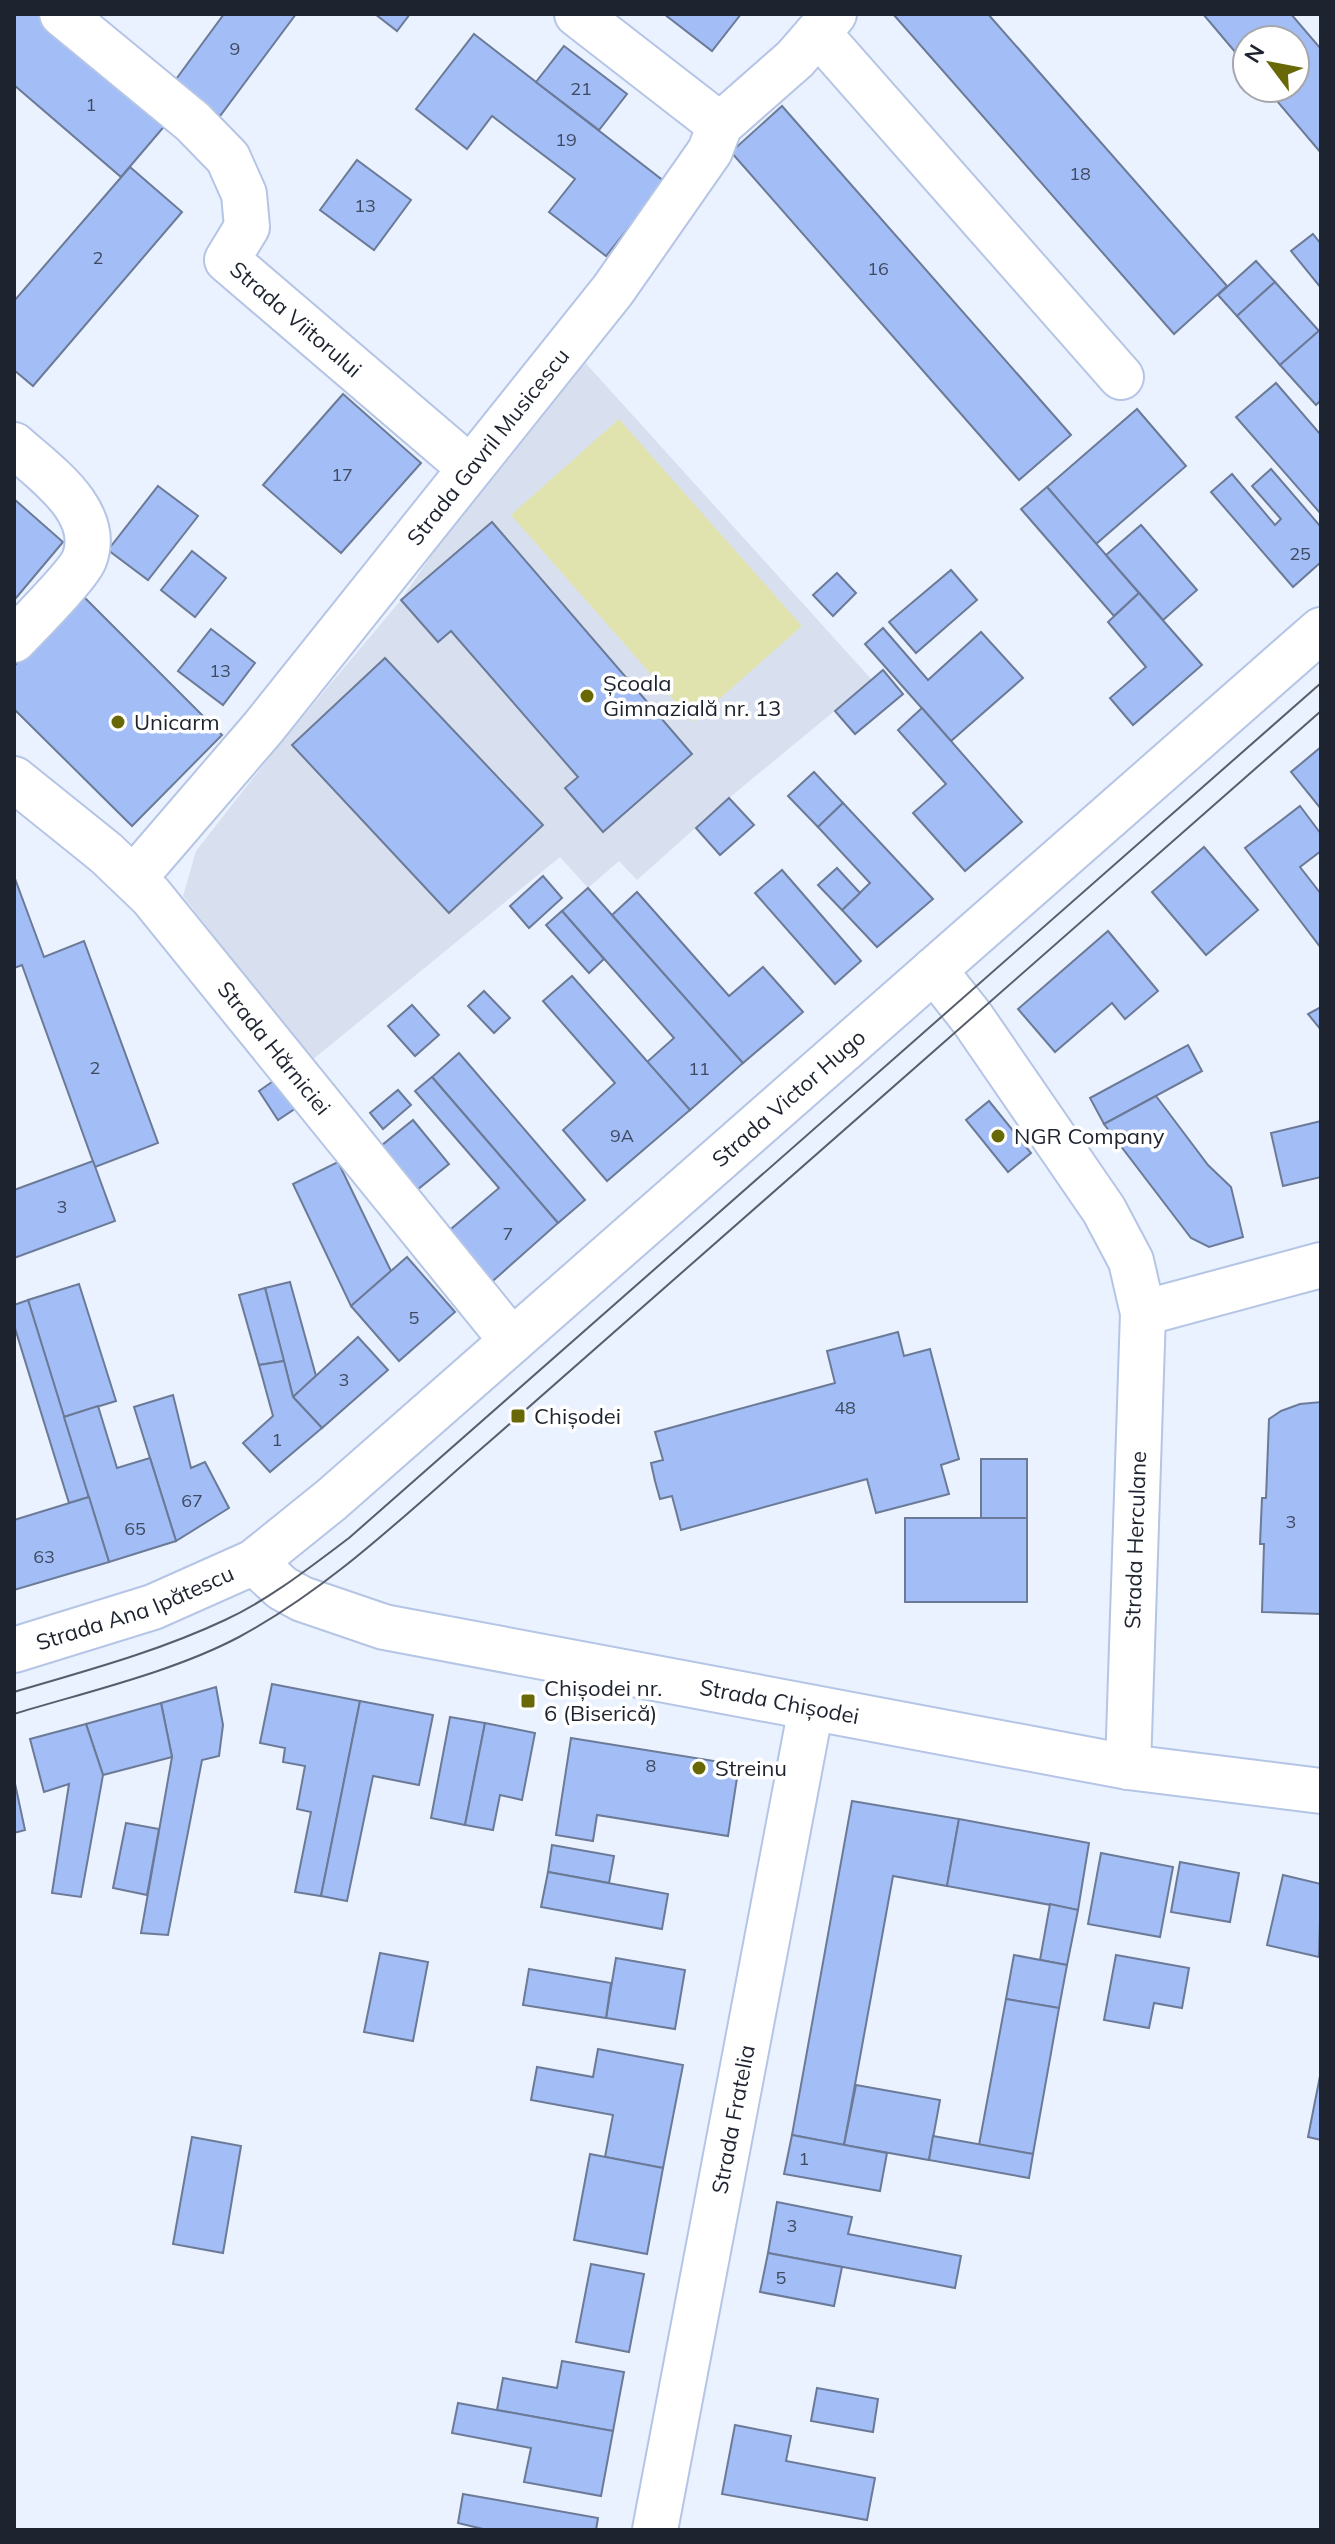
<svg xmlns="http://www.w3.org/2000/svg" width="1335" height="2544" font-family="Mulish,sans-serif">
	<rect width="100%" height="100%" fill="#eaf1ff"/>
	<path fill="#d8e0f0" d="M581,358L872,680L729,798L637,880L619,861L588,888L560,857L311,1061L183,896L196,851L279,745L401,600L473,494Z"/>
	<path fill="#e0e3ae" d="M619,419L802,626L693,722L511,515Z"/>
	<g fill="#a3bef6" stroke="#6b7a97" stroke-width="2">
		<path d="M14,14H41L167,123L121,177L14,85Z"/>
		<path d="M224,14H296L220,116L174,82Z"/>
		<path d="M375,14H410L397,31Z"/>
		<path d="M664,14H741L712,51Z"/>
		<path d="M893,14H988L1227,286L1174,334Z"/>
		<path d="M1203,14H1291L1321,49V153L1266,88H1295V40H1247V66Z"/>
		<path d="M474,34L665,182L606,256L549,212L575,179L492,116L467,149L416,109Z"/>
		<path d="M564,46L627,94L599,130L536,82Z"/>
		<path d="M782,106L1071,435L1019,480L731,152Z"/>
		<path d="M357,160L411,200L374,250L320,210Z"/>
		<path d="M130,167L182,212L33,386L14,370V301Z"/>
		<path d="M1313,234L1321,244V288L1291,251Z"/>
		<path d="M1256,261L1275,282L1237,316L1218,295Z"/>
		<path d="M1275,282L1319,331L1280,365L1237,316Z"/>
		<path d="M1321,329V400L1316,405L1280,365Z"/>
		<path d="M1276,383L1321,435V514L1236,417Z"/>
		<path d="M343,394L421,463L341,553L263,485Z"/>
		<path d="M1137,409L1186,466L1096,544L1047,487Z"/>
		<path d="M1271,469L1321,527V562L1293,587L1211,492L1232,474L1275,525L1281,519L1252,486Z"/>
		<path d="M158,486L198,516L148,580L108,550Z"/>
		<path d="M1047,487L1139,593L1114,616L1021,509Z"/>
		<path d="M14,499L63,542L16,598L14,597Z"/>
		<path d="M492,522L692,754L603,832L565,788L578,777L451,631L438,642L401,600Z"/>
		<path d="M1141,525L1197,590L1163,620L1106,555Z"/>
		<path d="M192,551L226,578L195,617L161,590Z"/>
		<path d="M951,570L977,600L916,653L889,622Z"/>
		<path d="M837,573L856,593L833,616L813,595Z"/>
		<path d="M1139,593L1202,665L1133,725L1110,698L1146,667L1108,622Z"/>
		<path d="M83,596L222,735L132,826L14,709V666Z"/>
		<path d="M883,628L928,680L981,632L1023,678L951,741L865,644Z"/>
		<path d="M211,629L255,663L223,705L178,671Z"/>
		<path d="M385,658L543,825L449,913L292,745Z"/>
		<path d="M883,670L903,694L855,734L835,711Z"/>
		<path d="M922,708L1022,822L965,871L913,813L946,784L898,730Z"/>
		<path d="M1321,747V809L1291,772Z"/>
		<path d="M814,772L843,803L818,827L788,796Z"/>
		<path d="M729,798L754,825L720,855L696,828Z"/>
		<path d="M843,803L933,899L877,947L842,910L870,883L818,827Z"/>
		<path d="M1300,806L1321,834V851L1300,867L1321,894V948L1245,848Z"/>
		<path d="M1204,847L1258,910L1206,955L1152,892Z"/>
		<path d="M837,868L860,893L842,910L818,885Z"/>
		<path d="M782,870L861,961L835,984L755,893Z"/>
		<path d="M14,876L44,957L84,941L158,1143L95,1167L22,965L14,968Z"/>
		<path d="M543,876L562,898L529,928L510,906Z"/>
		<path d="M588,888L743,1063L690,1110L647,1062L674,1038L562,911Z"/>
		<path d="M637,892L729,996L763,967L803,1012L743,1063L612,915Z"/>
		<path d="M562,911L604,959L589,973L546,925Z"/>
		<path d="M1108,931L1158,991L1125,1019L1112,1003L1055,1052L1018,1009Z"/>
		<path d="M572,976L690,1110L607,1181L563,1130L615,1083L543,1001Z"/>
		<path d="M484,991L510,1018L494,1033L468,1006Z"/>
		<path d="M412,1005L439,1035L415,1056L388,1026Z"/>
		<path d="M1321,1007V1030L1308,1014Z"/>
		<path d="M1188,1045L1202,1071L1104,1124L1090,1098Z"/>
		<path d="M459,1053L585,1200L558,1223L432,1077Z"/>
		<path d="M279,1077L302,1104L278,1120L259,1091Z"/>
		<path d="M432,1077L558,1223L486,1287L444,1235L499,1188L415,1091Z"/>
		<path d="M398,1090L411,1105L383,1129L370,1113Z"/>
		<path d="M1156,1096L1208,1165L1231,1187L1243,1237L1209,1247L1191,1238L1104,1124Z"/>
		<path d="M989,1101L1031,1153L1008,1172L966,1120Z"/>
		<path d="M413,1120L449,1164L412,1194L376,1150Z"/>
		<path d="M1321,1121V1177L1283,1186L1271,1133Z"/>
		<path d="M93,1161L115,1221L14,1258V1190Z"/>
		<path d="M338,1162L391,1271L351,1306L293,1184Z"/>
		<path d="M407,1257L455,1312L399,1361L351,1306Z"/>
		<path d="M290,1282L316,1376L293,1397L265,1288Z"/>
		<path d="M79,1284L116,1401L64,1417L28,1300Z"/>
		<path d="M265,1288L284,1361L259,1365L239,1295Z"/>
		<path d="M28,1300L89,1497L69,1503L14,1325V1305Z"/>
		<path d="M898,1332L904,1356L930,1349L959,1459L941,1465L949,1494L876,1513L867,1479L681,1530L672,1496L660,1499L655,1481L651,1463L663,1460L655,1432L835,1383L827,1351Z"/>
		<path d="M358,1337L388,1370L322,1428L293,1397Z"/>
		<path d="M284,1361L293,1397L322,1428L270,1472L243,1443L273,1416L259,1365Z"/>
		<path d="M173,1395L191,1468L205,1462L229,1508L176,1541L134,1407Z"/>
		<path d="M1321,1402V1614L1262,1612L1264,1544H1260L1262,1498H1266L1269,1419L1281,1411L1300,1404Z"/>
		<path d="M98,1406L117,1468L150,1458L176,1541L109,1562L64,1417Z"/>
		<rect x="981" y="1459" width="46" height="59"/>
		<path d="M89,1497L109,1562L14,1590V1520Z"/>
		<rect x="905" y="1518" width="122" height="84"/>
		<path d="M272,1684L360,1701L321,1896L295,1892L311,1812L297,1809L305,1766L283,1762L285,1748L260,1743Z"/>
		<path d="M216,1687L223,1725L219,1756L202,1760L168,1935L141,1933L172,1757L161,1703Z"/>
		<path d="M360,1701L433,1715L419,1785L373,1776L347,1901L321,1896Z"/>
		<path d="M161,1703L172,1757L103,1775L86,1724Z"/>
		<path d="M450,1717L485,1723L465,1825L431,1818Z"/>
		<path d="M485,1723L535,1733L522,1800L500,1795L493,1830L465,1825Z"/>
		<path d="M86,1724L103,1775L81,1897L52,1893L69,1784L44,1792L30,1739Z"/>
		<path d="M571,1738L739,1765L728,1836L597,1815L593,1841L556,1835Z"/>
		<path d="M14,1779L25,1830L14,1833Z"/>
		<path d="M852,1801L959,1819L947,1886L893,1876L844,2145L792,2135Z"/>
		<path d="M959,1819L1089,1843L1078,1910L947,1886Z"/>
		<path d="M126,1823L159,1829L147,1895L113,1888Z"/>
		<path d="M552,1845L614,1856L609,1883L548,1872Z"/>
		<path d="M1101,1853L1173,1867L1160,1937L1088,1924Z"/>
		<path d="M1180,1862L1239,1873L1230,1922L1171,1912Z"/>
		<path d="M548,1872L668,1894L662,1929L541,1907Z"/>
		<path d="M1283,1875L1321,1884L1319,1957L1267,1945Z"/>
		<path d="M1050,1904L1078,1910L1067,1965L1040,1960Z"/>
		<path d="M380,1953L428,1962L413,2041L364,2032Z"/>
		<path d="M1014,1955L1067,1965L1059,2008L1006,1999Z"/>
		<path d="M1116,1955L1189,1968L1182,2008L1154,2003L1149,2028L1104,2020Z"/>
		<path d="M616,1958L685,1970L675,2029L606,2018Z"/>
		<path d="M529,1969L611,1983L606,2018L523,2005Z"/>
		<path d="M1006,1999L1059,2008L1033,2154L979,2145Z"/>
		<path d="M598,2049L683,2065L663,2168L605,2157L613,2115L531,2100L537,2067L593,2077Z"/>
		<path d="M1321,2071V2140L1308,2137Z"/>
		<path d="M856,2085L940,2100L929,2160L844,2145Z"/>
		<path d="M792,2135L887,2153L880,2191L784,2174Z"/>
		<path d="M933,2136L1033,2154L1029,2178L929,2160Z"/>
		<path d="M192,2137L241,2146L223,2253L173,2244Z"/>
		<path d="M590,2154L663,2168L647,2254L574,2240Z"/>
		<path d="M777,2202L852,2217L848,2234L961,2256L955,2288L768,2253Z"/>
		<path d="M768,2253L842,2267L834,2306L760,2292Z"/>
		<path d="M591,2264L644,2274L629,2352L576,2342Z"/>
		<path d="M562,2361L624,2372L613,2431L497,2410L503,2378L557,2388Z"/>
		<path d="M817,2388L878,2399L873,2432L811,2421Z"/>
		<path d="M458,2403L613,2431L601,2496L524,2482L531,2448L452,2433Z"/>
		<path d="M735,2425L791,2436L786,2461L875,2478L867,2520L722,2494Z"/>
		<path d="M463,2494L598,2518L596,2530H487L458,2523Z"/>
	</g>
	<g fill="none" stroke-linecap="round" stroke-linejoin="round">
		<g stroke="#b5c5e5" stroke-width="48">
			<g id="minor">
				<path id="s1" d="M62,14L193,122L228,158L244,194L247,227L227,260L470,468"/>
				<path d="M577,14L720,125"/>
				<path d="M818,33L1121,377"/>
				<path d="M14,445C45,473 103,512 84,560C77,576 29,624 14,640"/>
				<path id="s2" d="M14,779L106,853L151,896L512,1341"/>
				<path id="s3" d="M134,878L263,728L613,290L710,151L720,125L795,59L834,14"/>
				<path d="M934,970L972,1018L1104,1210L1131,1261L1143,1313L1128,1767"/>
				<path d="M1143,1313L1321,1265"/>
				<path id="s4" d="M254,1562L282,1588L302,1599L384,1627L1128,1767L1321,1791"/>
				<path id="s5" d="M14,1650L153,1607L254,1562L331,1500L1321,630"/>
				<path id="s6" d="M655,2530L811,1708"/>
			</g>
		</g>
		<use href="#minor" stroke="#fff" stroke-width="44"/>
		<g stroke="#575e6a" stroke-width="2">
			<path d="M14,1692C85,1671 157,1652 225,1620C270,1599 309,1568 349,1538L1321,683"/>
			<path d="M14,1714C86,1692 173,1672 239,1637C332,1587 409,1511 489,1442L1321,711"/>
		</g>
	</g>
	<g fill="#686906" stroke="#fff" stroke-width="3">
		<circle cx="587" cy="696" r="8"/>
		<circle cx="118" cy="722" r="8"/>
		<circle cx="998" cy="1136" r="8"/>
		<rect x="510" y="1408" width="16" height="16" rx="4"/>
		<rect x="520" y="1693" width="16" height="16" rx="4"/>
		<circle cx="699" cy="1768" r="8"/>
	</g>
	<g text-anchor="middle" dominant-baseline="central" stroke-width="7" stroke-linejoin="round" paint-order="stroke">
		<g font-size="18" fill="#3e4a61">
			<text x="235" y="48">9</text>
			<text x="581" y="88">21</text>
			<text x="91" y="104">1</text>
			<text x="566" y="139">19</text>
			<text x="1080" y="173">18</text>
			<text x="365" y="205">13</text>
			<text x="98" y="257">2</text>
			<text x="878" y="268">16</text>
			<text x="342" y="474">17</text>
			<text x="1300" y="553">25</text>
			<text x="220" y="670">13</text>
			<text x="95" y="1067">2</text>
			<text x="699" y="1068">11</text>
			<text x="622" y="1135">9A</text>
			<text x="62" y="1206">3</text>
			<text x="508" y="1233">7</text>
			<text x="414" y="1317">5</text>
			<text x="344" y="1379">3</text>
			<text x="845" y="1407">48</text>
			<text x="277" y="1439">1</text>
			<text x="192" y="1500">67</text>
			<text x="1291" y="1521">3</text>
			<text x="135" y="1528">65</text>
			<text x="44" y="1556">63</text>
			<text x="651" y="1765">8</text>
			<text x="804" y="2158">1</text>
			<text x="792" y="2225">3</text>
			<text x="781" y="2277">5</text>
		</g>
		<g font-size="22" fill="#1d232f" stroke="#fff">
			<text stroke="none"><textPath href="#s1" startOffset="422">Strada Viitorului</textPath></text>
			<text stroke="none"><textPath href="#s3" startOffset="558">Strada Gavril Musicescu</textPath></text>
			<text stroke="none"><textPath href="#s2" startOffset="376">Strada Hărniciei</textPath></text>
			<text stroke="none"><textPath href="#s5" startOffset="964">Strada Victor Hugo</textPath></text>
			<text transform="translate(1135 1540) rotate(-88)">Strada Herculane</text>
			<text stroke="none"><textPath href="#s5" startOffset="128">Strada Ana Ipătescu</textPath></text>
			<text stroke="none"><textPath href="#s4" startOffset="550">Strada Chișodei</textPath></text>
			<text stroke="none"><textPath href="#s6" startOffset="418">Strada Fratelia</textPath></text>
		</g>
		<g font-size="22" fill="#1d232f" stroke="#fff" text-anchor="start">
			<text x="603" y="683">Școala<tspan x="603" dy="25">Gimnazială nr. 13</tspan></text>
			<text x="134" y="722">Unicarm</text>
			<text x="1014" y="1136">NGR Company</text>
			<text x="534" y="1416">Chișodei</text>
			<text x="544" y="1688">Chișodei nr.<tspan x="544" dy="25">6 (Biserică)</tspan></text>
			<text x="715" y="1768">Streinu</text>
		</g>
	</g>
	<rect width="1335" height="2544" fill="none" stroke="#1d232f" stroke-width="32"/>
	<g transform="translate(1271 64) rotate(302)"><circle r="38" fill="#ffffff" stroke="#a5a7ac" stroke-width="2"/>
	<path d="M0-6L14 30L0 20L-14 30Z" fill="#686906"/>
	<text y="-12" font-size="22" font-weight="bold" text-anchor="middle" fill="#1d232f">N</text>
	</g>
</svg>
